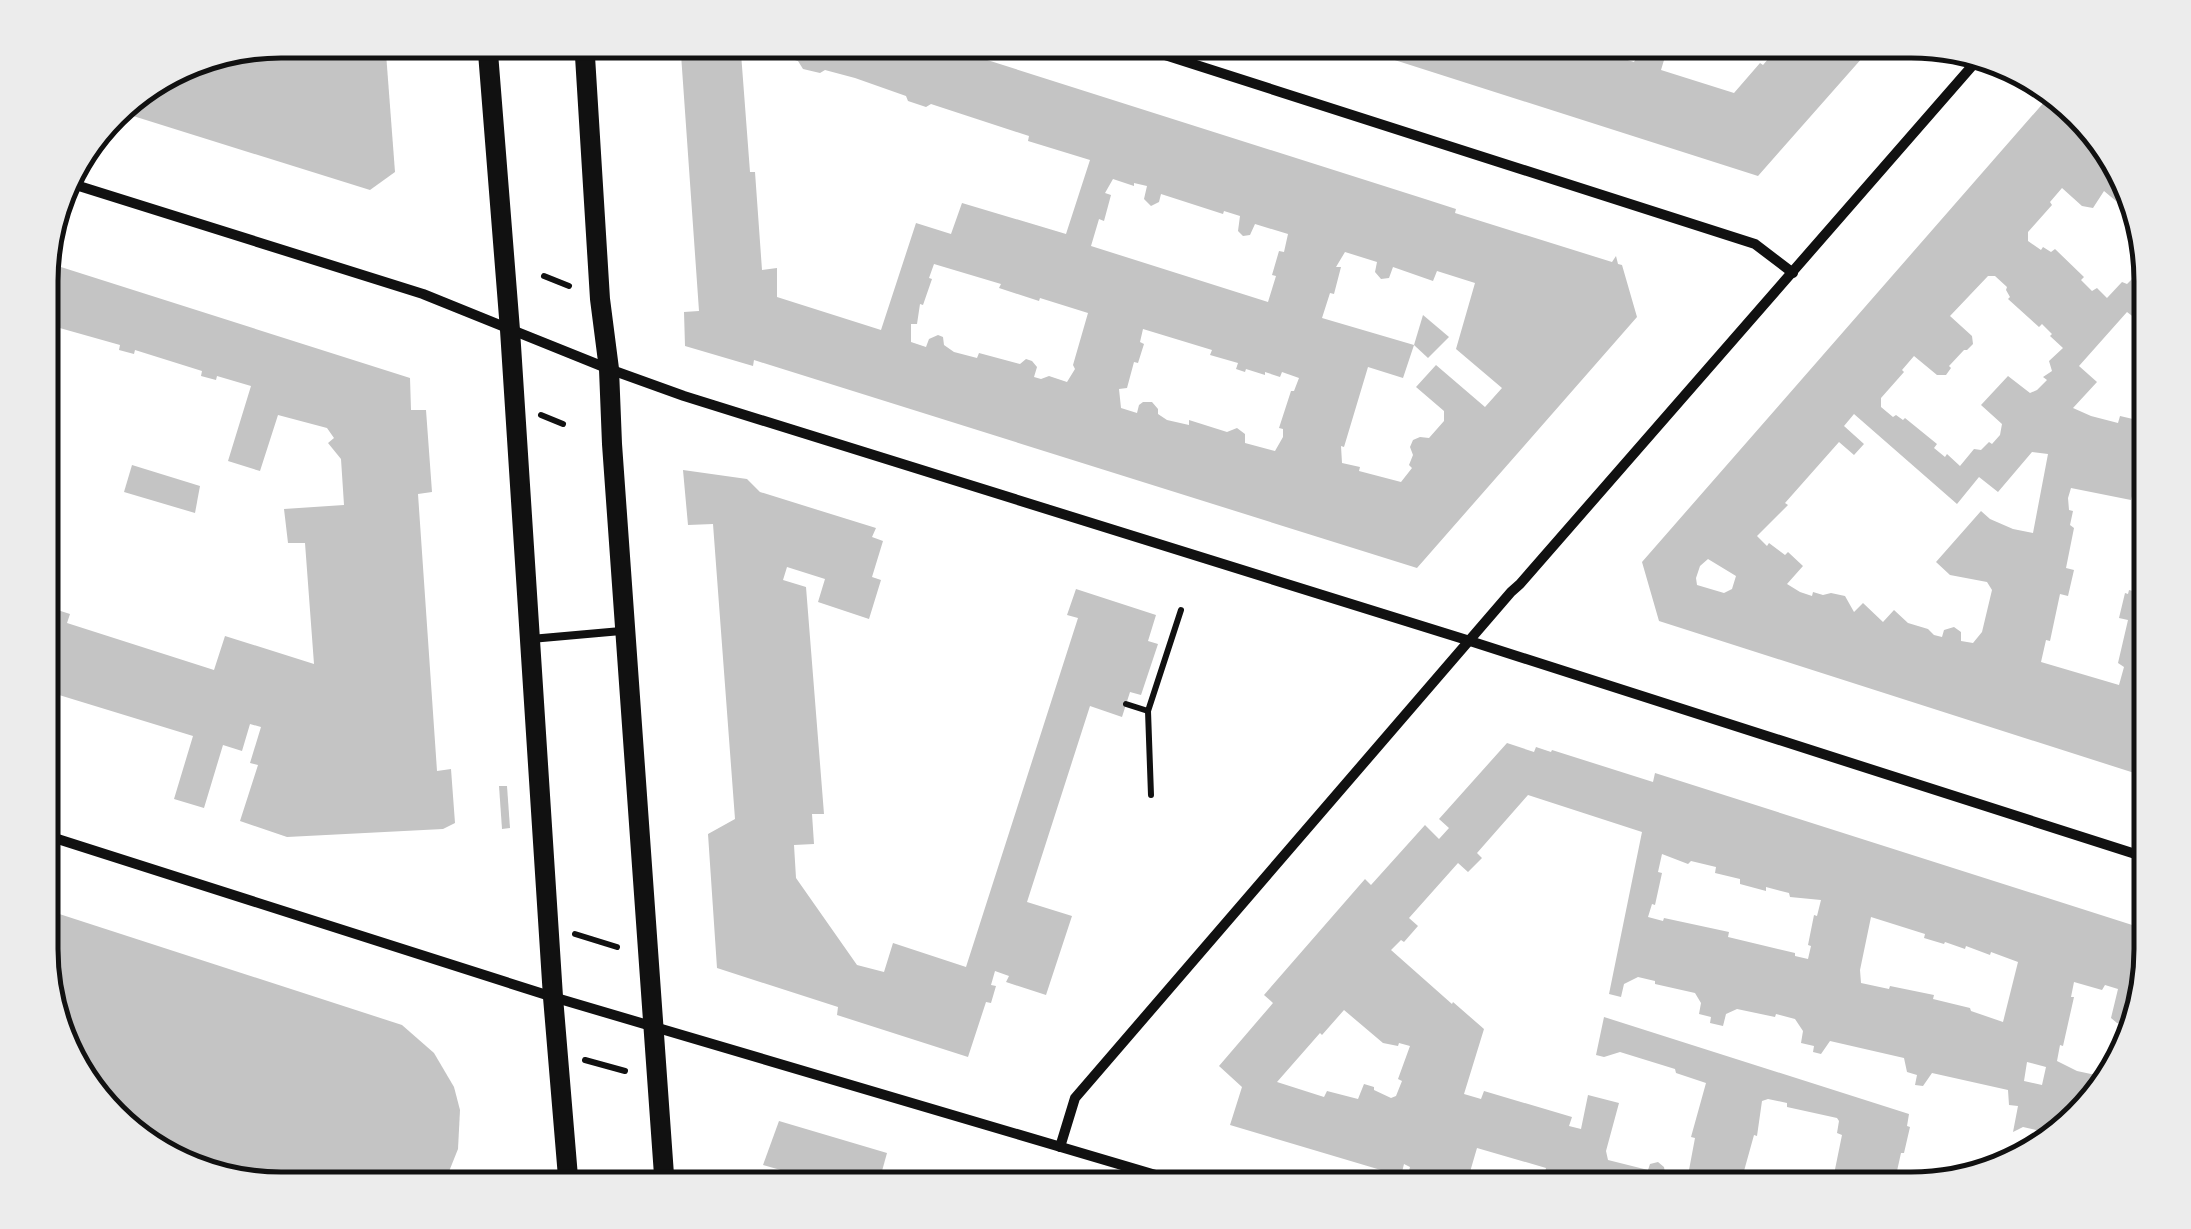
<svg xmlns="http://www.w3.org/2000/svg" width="2191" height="1229" font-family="Barlow,sans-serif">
	<rect width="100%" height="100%" fill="#fff"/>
	<g fill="#c4c4c4" fill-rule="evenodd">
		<path d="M280,40H385L395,172L370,190L114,110L121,100L189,58Z"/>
		<path d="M680,40H740L750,172H755L762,270L777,268V297L881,330L916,223L951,234L962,203L1066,234L1090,160L1028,141L1029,136L931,104L926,107L908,101L906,96L855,78L825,70L820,73L803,69L798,61L769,52L767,40H924L1425,199L1456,209L1455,213L1612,262L1616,256L1618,264L1622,265L1637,317L1417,568L754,360L753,366L685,346L684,312L699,311ZM1113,179L1134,186V183L1147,186L1144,199L1151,206L1159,202L1161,194L1223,214L1224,211L1240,216L1238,231L1243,236L1250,235L1255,224L1288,234L1284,252L1279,251L1272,275L1276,276L1268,302L1091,246L1099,219L1104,221L1111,195L1105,193ZM1345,252L1377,262L1375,272L1381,279L1389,278L1393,267L1433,281L1437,271L1475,283L1456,349L1502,388L1485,407L1436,365L1416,387L1444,411V421L1429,438L1420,437L1413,440L1410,447L1413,455L1409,465L1412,468L1401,482L1359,471L1360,467L1342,463L1341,446L1344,447L1368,367L1403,378L1414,345L1322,318L1330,293L1334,294L1341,267H1336ZM934,264L1001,284L999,288L1039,301L1040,298L1088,313L1073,365L1075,369L1067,382L1049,376L1041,379L1034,377L1037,367L1032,361L1026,359L1020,364L979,353L977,358L954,352L944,345L943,337L938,335L929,339L926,347L911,342V324H917L920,304L923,305L932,279L929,278ZM1143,329L1212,350L1210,355L1238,363L1236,369L1245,372L1246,369L1265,375V372L1280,377L1282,372L1299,378L1294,391H1291L1279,428L1283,429V437L1275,451L1245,443V434L1237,428L1227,432L1189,420V425L1167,420L1158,414V409L1152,402H1143L1139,405L1137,413L1121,408L1119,389L1127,388L1134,362L1138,363L1144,344L1140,342Z"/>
		<path d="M1332,40H1573L1589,45L1594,40H1602L1606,47L1605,57H1618L1634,62L1642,47L1639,44L1641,40H1670L1661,70L1734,93L1760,63L1763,65L1774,52L1761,40H1878L1758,176Z"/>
		<path d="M2052,93L2105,142L2100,146V154L2119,171L2125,190L2116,201L2104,191L2093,208L2082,206L2062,188L2050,202L2052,205L2028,232V241L2041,250L2043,247L2051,252L2055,249L2084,277L2081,280L2092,291L2097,288L2107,298L2122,282L2127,284L2136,275L2140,277L2150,267V319L2144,325L2127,312L2079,366L2097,382L2073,408L2091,416L2118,423L2120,416L2150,423V501L2132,496L2131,500L2071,488L2068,498L2069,510L2073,511L2070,525L2074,528L2066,568L2074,570L2068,596L2060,594L2050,641L2046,640L2041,662L2119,685L2124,667L2118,663L2128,620L2119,618L2125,593L2128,594L2129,590L2133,591L2146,538L2150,539V778L1659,621L1642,562ZM1988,276H1995L2007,287L2006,290L2010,297L2008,299L2039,327L2042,324L2052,334L2050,336L2063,348L2049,361L2052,371L2043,377L2047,380L2037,390L2030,393L2008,376L1981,405L2002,424L2000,435L1992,444L1989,442L1981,450L1974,449L1960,466L1947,454L1945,457L1934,448L1937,444L1905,418L1903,420L1896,415L1893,417L1881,407V398L1904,372L1902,370L1914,356L1937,375H1946L1951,368L1949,366L1964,350H1967L1973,344L1972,336L1950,316ZM1854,414L1957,504L1979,477L1998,492L2032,452L2048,454L2033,533L2013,529L1990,519L1981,511L1936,562L1950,575L1987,582L1992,590L1982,632L1973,643L1961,641V632L1954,627L1944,630L1942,637L1934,635L1928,629L1908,623L1894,610L1883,622L1863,603L1854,612L1845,596L1831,593L1823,595L1813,592L1812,596L1800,592L1787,584L1803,566L1788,552L1785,555L1769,543L1767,546L1757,536L1788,505L1785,503L1839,442L1854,455L1864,444L1844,426ZM1708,559L1736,576L1732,589L1724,593L1697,585L1696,578L1700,566Z"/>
		<path d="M2138,228L2148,257L2129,240Z"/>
		<path d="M42,261L410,378L411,410H426L432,492L418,494L437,771L451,769L455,823L443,829L287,837L240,821L258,765L250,763L261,727L250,724L242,751L223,745L204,808L174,799L193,736L46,691L42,700V605L70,614L67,623L214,670L225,636L314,664L305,543H288L284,509L344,505L341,459L328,443L334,438L327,428L278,415L260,471L228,461L251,386L217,376L216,380L201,376L202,371L135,350L134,354L119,350L120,345L42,323Z"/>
		<path d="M1423,315L1449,337L1428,358L1414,345Z"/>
		<path d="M132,465L200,486L195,513L124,492Z"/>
		<path d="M683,470L747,479L760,492L876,528L872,537L883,541L872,577L881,580L869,619L818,602L825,579L787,567L783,580L806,587L824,814H812L814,844L794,845L796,878L857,965L884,972L893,943L966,967L1078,618L1067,615L1076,589L1156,615L1148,641L1158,644L1141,695L1130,692L1122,717L1090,706L1027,902L1072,916L1046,995L1006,982L1009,976L995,971L991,985L996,986L991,1003L986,1002L968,1057L837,1015L838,1007L717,968L708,834L735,819L713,524L688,525Z"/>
		<path d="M1507,743L1534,752L1536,747L1551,752L1552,750L1653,782L1655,773L2151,931V964L2132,1026L2117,1023L2111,1018L2118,989L2105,985L2102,990L2074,982L2071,997H2074L2063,1046L2060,1045L2057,1061L2077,1071L2105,1077L2103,1086L2057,1135L2023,1127L2013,1132L2018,1106L2009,1105L2008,1090L1932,1073L1923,1086L1915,1085L1917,1075L1907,1072L1904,1058L1830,1041L1821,1054L1813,1052L1814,1046L1801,1043L1803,1031L1795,1019L1776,1014L1775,1017L1737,1009L1726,1014L1723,1026L1710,1023L1711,1017L1699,1014L1701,1003L1695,993L1655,984V981L1638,977L1624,984L1621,997L1609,994L1642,832L1528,795L1477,853L1482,858L1468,872L1458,863L1409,918L1418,926L1404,942L1401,940L1391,950L1452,1004L1453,1002L1484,1029L1464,1094L1481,1099L1484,1091L1572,1117L1569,1126L1581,1129L1588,1095L1619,1103L1606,1151L1608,1160L1648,1170L1650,1164L1658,1162L1664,1167L1665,1173L1684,1178L1689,1170L1695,1138L1691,1137L1706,1083L1676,1073L1675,1069L1620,1052L1604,1057L1596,1055L1604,1017L1909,1114L1907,1126L1910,1127L1904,1153H1901L1893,1189H1831L1842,1135L1837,1133L1839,1121L1837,1118L1787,1107V1103L1768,1099L1762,1101L1757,1136L1754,1135L1739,1189H1541L1546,1168L1477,1148L1465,1189H1429L1406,1182L1410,1167L1404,1164L1401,1176L1230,1125L1242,1087L1219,1066L1273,1003L1264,995L1365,879L1371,885L1425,825L1439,839L1449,828L1439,819ZM1662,854L1688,864L1691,861L1716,867L1715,873L1740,879V884L1766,891V887L1789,893L1790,897L1821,900L1817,916L1814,915L1808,945L1811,946L1808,959L1795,956V953L1728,937L1729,932L1664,918L1663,921L1648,917L1652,904L1655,905L1662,873L1658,872ZM1871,917L1925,934L1924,938L1944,944L1945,942L1965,949L1966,946L1990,955L1991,952L2018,962L2003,1022L1971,1011L1970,1008L1933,999L1934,995L1890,986L1889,989L1861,983L1860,970ZM1344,1010L1383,1043L1398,1046L1399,1043L1410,1046L1398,1079L1402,1081L1396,1096L1391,1098L1374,1090V1087L1364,1084L1358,1099L1327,1091L1324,1097L1277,1082L1320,1033L1322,1035ZM2027,1062L2046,1067L2042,1085L2024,1081Z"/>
		<path d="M499,786H507L510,828L502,829Z"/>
		<path d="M47,910L402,1025L434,1053L454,1087L460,1110L458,1149L442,1189H280L161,1157L81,1083L42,979V925Z"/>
		<path d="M779,1121L887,1153L877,1189H848L763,1165Z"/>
	</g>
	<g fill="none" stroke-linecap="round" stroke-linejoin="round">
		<g stroke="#111" stroke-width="6">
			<path d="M544,276L569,286"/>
			<path d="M541,415L563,424"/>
			<path d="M1126,704L1148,711L1181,610"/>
			<path d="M1148,711L1151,795"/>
			<path d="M575,934L617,947"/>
			<path d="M585,1060L625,1071"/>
		</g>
		<path stroke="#111" stroke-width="8" d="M531,639L621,631"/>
		<g stroke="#111" stroke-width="10">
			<path d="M1118,40L1755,244L1793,273"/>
			<path d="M63,181L423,294L609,369L684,396L1470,641L2151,859"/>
			<path d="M42,834L553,997L1203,1189"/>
			<path d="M1060,1147L1075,1098L1511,592L1520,584L1979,58"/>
		</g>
		<g stroke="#111" stroke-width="20">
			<path d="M487,40L510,330L553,997L569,1189"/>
			<path d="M584,40L600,299L609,369L612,444L665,1189"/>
		</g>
	</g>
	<path d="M0 0H2191V1229H0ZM281 58H1911A223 223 0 0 1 2134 281V949A223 223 0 0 1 1911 1172H281A223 223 0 0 1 58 949V281A223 223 0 0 1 281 58Z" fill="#ececec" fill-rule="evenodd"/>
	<path fill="none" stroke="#111" stroke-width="5" d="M281 58H1911A223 223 0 0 1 2134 281V949A223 223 0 0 1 1911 1172H281A223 223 0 0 1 58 949V281A223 223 0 0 1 281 58Z"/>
</svg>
